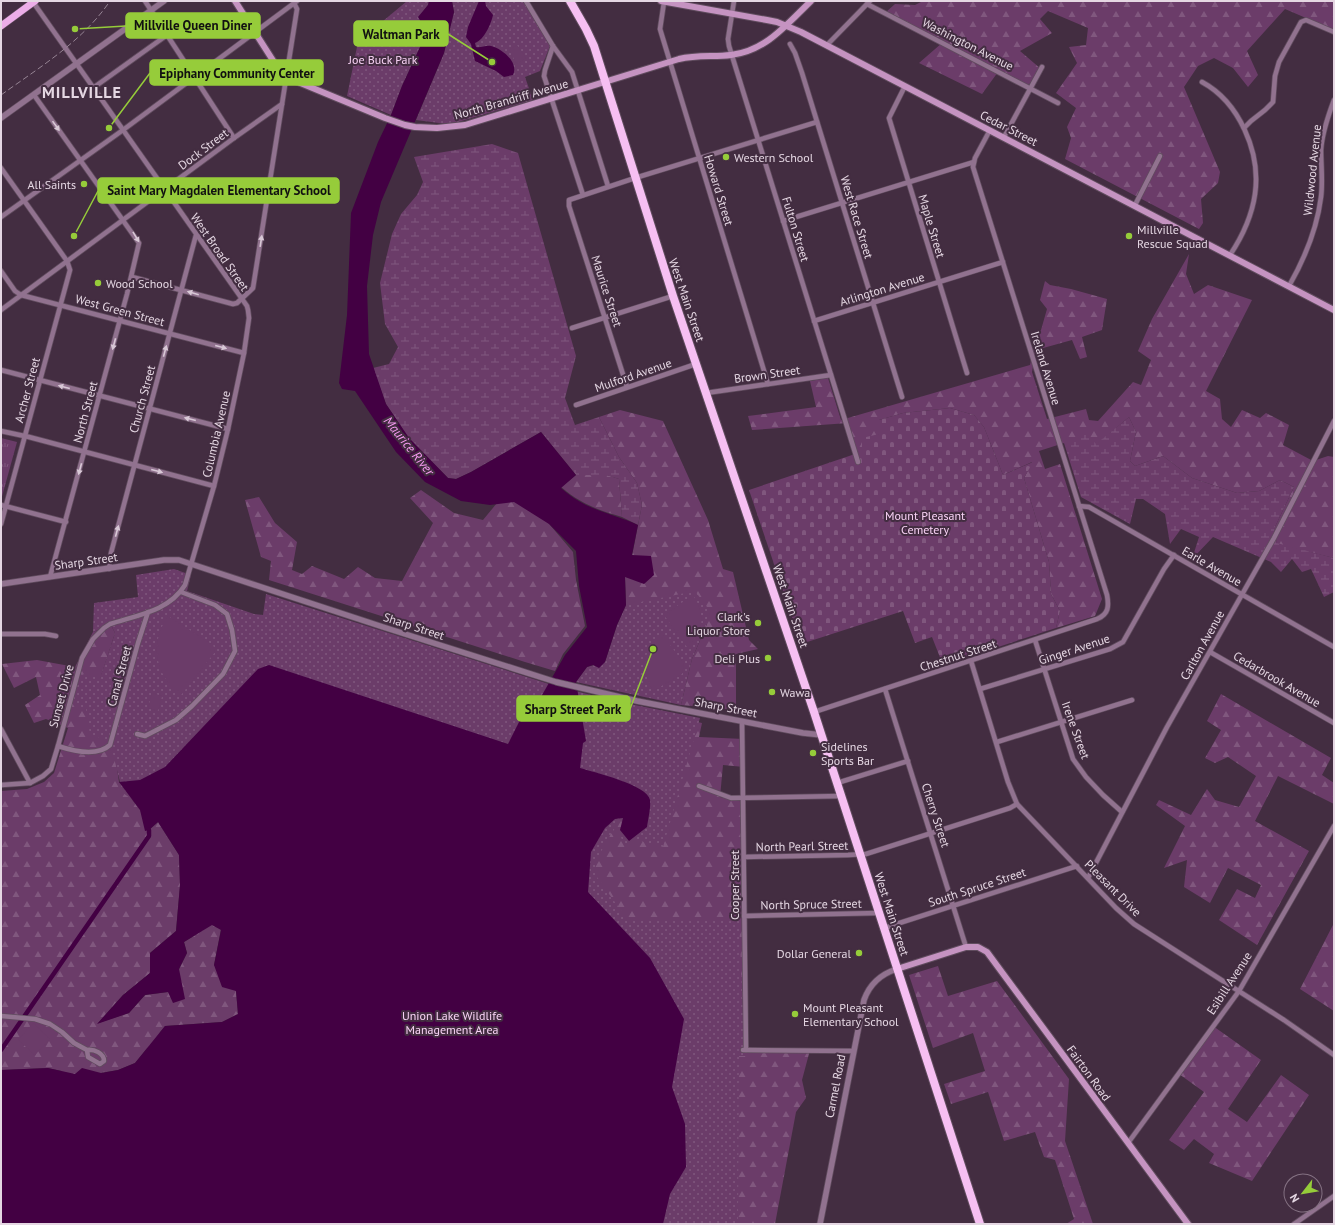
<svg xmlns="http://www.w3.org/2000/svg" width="1335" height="1225" font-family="'PT Sans',sans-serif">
	<defs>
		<pattern id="grass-tufts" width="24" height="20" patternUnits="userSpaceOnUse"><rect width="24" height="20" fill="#6b3c69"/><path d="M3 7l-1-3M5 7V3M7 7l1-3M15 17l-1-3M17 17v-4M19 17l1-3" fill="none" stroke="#80577e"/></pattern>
		<pattern id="forest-firs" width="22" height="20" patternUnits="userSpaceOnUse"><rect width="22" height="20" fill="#6b3c69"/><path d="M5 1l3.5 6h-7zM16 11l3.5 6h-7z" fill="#80577e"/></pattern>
		<pattern id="wetland-marsh" width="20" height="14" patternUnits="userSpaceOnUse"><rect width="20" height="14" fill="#6b3c69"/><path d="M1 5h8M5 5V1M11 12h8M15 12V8" fill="none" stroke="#80577e"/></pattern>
		<pattern id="cemetery-stones" width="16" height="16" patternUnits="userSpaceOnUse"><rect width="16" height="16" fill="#6b3c69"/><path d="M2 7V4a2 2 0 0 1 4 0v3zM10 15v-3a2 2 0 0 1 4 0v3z" fill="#80577e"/></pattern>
		<pattern id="park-dots" width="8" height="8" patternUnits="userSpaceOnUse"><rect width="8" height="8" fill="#6b3c69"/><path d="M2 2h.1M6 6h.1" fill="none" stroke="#80577e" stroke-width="1.8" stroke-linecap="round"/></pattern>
	</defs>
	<rect width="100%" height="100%" fill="#432d41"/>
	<path fill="url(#grass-tufts)" d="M1,438L17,442L1,500Z"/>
	<g fill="url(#forest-firs)">
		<path d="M923,1H1334V30L1285,9L1247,51L1258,75L1248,87L1233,68L1214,58L1198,66L1184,87L1220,172L1218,183L1201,199L1203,223L1199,229L1065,159L1071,138L1067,127L1076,108L1056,93L1077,63L1069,47L1086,45L1088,28L1048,11L1040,19L1052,33L1020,51L1041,69L1028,86L998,72L982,94L919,63L942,43L886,12L895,4L915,5Z"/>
		<path d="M1189,254L1186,274L1194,294L1208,285L1252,300L1206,391L1220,399L1222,419L1231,427L1242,410L1260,418L1266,413L1289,425L1283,445L1313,461L1328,456L1334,457V558L1277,544L1274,529L1294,487L1280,480L1259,491L1237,493L1192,478L1163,456L1135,466L1130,461L1136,432L1129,417L1096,445L1064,443L1039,451L1045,469L1060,464L1102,599L1095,616L1056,628L1060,611L1051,594L1049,562L1024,478L1032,462L1003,475L984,427L974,415L950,408L903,413L879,420V434L860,456L855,454L848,423L752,430L748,416L816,407L810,381L828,378L841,420L1030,365L1037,333L1041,330L1047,309L1040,300L1045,281L1050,285L1071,289L1107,299L1102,330L1082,337L1087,357L1080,359L1072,340L1036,350L1032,372L1047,419L1086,409L1089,420L1098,421L1133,382L1141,385L1151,360L1138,351L1152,319Z"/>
		<path d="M620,410L663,421L708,520L723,569L733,572L749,640L758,649L736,654V710L681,705L692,659L707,624L626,605L625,577L632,556L642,505L637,483L619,457L599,417Z"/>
		<path d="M576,475H607L619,479L622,517C598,510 581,504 561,487Z"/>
		<path d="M421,490L454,513L483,520L502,497L533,505L573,552L576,580L585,626L563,654L555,671L525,662L269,580L271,561L261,557L245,500L259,497L275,523L297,542L292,570L302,574L312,566L344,579L358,567L375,578L402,581L433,523L410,498Z"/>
		<path d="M111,625L115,633L100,679L86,709L113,741L119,782L140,810L149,830L158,822L179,855L180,885L176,931L150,953V973L123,995L98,1023L129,1013L145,995L168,992L187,953L184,942L212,925L221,929L214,965L236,991L238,1014L222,1022L165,1026L135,1063L118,1070L101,1073L75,1074L48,1068L1,1070V791L27,789L44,782L54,773L68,728L46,719L34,723L25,705L40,695L36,677L14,688L2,664L37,660L75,667L93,632Z"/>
		<path d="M1221,694L1331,758L1322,775L1334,783V804L1278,776L1255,821L1309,851L1257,945L1219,920L1237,889L1255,898L1261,885L1228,868L1210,903L1184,887L1187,860L1164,868L1185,826L1156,805L1159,800L1191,815L1207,789L1215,800L1239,807L1256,776L1228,757L1215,763L1205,758L1221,730L1207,721Z"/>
		<path d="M683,719L702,723L699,737L744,739V767L723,765L720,797L744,802L745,1047L810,1050L802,1080L806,1098L796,1112L775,1224H663L588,892L591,852Z"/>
		<path d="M1334,923V1011L1300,989Z"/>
		<path d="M938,966L948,996L997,981L1069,1079L1065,1141L1093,1224H1066L1074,1219L1055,1160L1044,1157L1035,1132L1004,1141L988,1092L951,1104L944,1084L985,1071L973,1033L933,1048L909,975Z"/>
		<path d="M1213,1026L1261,1060L1228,1109L1247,1122L1281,1075L1309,1095L1252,1181L1209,1163L1214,1154L1194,1139L1184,1150L1169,1140L1204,1092L1179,1074Z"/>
	</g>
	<g fill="url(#wetland-marsh)">
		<path d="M492,144L518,153L576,356L565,398L575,425L599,417L619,457L637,483L642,505L638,525L622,517L619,479L606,475H576L541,432L471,472L456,479L448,478L409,438L386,404L373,368L389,364L398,347L385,324L380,283L392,234L401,214L417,195L423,182L414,157Z"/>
		<path d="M1129,417L1136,432L1130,461L1135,466L1163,456L1192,478L1237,493L1259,491L1280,480L1294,487L1274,529L1277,543L1334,558V592L1324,597L1311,569L1302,572L1292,559L1281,572L1271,562L1213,537L1192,559L1199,537L1181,529L1170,544L1165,514L1143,499H1136L1130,524L1081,497L1064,443L1087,434L1096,444Z"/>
	</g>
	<path fill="url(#cemetery-stones)" d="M950,408L974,415L984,427L1003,475L1033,462L1024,478L1049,562L1051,594L1060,611L1056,628L943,665L932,637L915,643L903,611L801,644L749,490L855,454L860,455L862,438L879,434V420L903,413Z"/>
	<g fill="url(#park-dots)">
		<path d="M407,1H429L428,5L419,17L427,32L402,86L391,115L347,96L358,42Z"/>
		<path d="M452,1H523L550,46L540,71L525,77L533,100L458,122L447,124L416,120L444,53L454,12Z"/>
		<path d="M174,569L191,575L187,591L254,614L263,615L266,594L549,684L610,700L700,718L663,847L634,839L628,843H624L620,836L625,822L623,818C615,826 594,860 595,871C596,873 597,875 597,877L627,919H642V921L739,920L745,1056H739L738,1224H1V1076L47,1071H93L120,1077C126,1073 135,1069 141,1063C149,1056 143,1041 159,1033C177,1024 202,1030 221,1025C232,1022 242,1010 250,1002L226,933C223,931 220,927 218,927C209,924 200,938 187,937L181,857L158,822L145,818L133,800L120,791L118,788L120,782L111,746L113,741L90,735L86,709L70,703L78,673L100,678L115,633L111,625L93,632L94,603L138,597L136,575Z"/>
		<path d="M695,591L707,607V624L692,659L681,705L576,682L587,667L605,662L617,625L626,605Z"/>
	</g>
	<g fill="#6b3c69">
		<path d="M517,45L526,58L517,64L509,50Z"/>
		<path d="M693,595C705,615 705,631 687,647L664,615Z"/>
		<path d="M168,616L213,645L215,652L181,695C155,675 149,644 168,616Z"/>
		<path d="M663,635L684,664L682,674L653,691C641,666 641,653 663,635Z"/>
		<path d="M152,693L162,696L158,711L148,708Z"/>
		<path d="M33,1023L50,1039L35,1055L18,1040Z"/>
	</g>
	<g fill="#430043">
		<path d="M429,1H452L454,12L444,53L381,202L373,235L367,286L369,354L386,404L409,438L448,478L456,479L471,472L541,432L576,475L561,488C565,491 569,495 574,498C593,511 617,515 638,525L632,555L651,556L654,575L644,584L625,577L626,605L617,625L605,662L599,668L593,665L587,667L576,682L586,741L583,743L580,768C593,772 648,785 650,800C651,807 648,820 647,827L629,841L620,830L623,818L615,819L605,828L591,852L588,892L650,958L684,1019L672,1087L685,1124L686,1167L670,1194L663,1224H1V1070L48,1068L75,1074L82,1068L101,1073L118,1070L135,1063L165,1026L222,1022L238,1014L236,991L222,987L214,965L221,930L212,925L184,942L187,953L179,969L185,999L173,1003L168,992L145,995L129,1013L97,1024L123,995L150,973V953L176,931L180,885L179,855L158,822L149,830L145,831L140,810L119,782L140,780L165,767L258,669L269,665L508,744L519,722L538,702L565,655L587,627L579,586L576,551L549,524L514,502L490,505L461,501L425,482L396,452L355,391L342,389L339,383L347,315L351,213L378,142L391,115L402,86L427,32L418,17L428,5Z"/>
		<path d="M479,1H485L486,6L493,15C491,24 484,40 475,43L476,47C481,48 486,45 491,46C503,49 519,63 513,75L504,77L496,71L475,61L471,44L466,37L468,27Z"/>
	</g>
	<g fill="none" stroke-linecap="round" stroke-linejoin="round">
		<path stroke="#430043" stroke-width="4.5" d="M1,1050L149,836V830"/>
		<g stroke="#604c5e" stroke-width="6">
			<g id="minor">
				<path d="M145,1L234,138"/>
				<path d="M526,1L553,46L572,72L608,186"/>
				<path d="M734,1L728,39L729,46L858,462"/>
				<path d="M664,2L660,29L768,384"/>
				<path d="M867,4L1058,103"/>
				<path d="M790,44L795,53L802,73L902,397"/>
				<path d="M827,45L870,1"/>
				<path d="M553,46L545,70L544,76L583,195"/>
				<path d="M1202,82C1239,102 1261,152 1255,194C1252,215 1242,237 1230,255"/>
				<path d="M905,86L889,118L967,373"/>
				<path d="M93,88L167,35"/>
				<path d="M34,95L139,243L127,294L50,577"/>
				<path d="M1244,128L1251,121L1265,110L1273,102L1275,76L1279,62L1301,22L1306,20L1334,32"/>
				<path d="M1004,137L1042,67"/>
				<path d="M1,168L67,261L70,270L1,524"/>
				<path d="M1135,205L1160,156"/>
				<path d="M1,217L123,130L297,1"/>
				<path d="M783,221L974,162"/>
				<path d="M1,271L15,291L21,295L244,353"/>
				<path d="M132,277L233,304L237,303L253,288L297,9L294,3"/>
				<path d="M1289,286C1305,258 1317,229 1321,197C1323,181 1321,166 1321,150C1322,133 1328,116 1334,100"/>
				<path d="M1,310L234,138L282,104"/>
				<path d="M814,321L1003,262"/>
				<path d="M572,328L673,296"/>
				<path d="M1,370L228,429"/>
				<path d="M627,387L569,206V200L635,178L817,122"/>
				<path d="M706,393L831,375"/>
				<path d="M576,405L696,364"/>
				<path d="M1,431L29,437L214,486"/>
				<path d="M1,505L66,522"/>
				<path d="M1079,506L1089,507L1334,647"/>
				<path d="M109,569L111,553L196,235"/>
				<path d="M1,634H45L56,636"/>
				<path d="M1035,640L1073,759L1086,777L1103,795L1122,812"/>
				<path d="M1210,652L1334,723"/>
				<path d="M971,661L1008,782L1017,804L1116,908L1134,924L1284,1020L1334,1055"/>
				<path d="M885,689L966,947"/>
				<path d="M980,689L1110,649L1123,642L1164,569L1174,555"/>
				<path d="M814,712L1097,619C1109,614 1109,606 1107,595L973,167L975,158L990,130"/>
				<path d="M742,721L746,1050"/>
				<path d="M1,729L30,783"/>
				<path d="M137,734L145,736L176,720L192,706L223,674L235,651L232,630L227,614L215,605L181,592"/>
				<path d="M997,742L1132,700"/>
				<path d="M58,746C73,751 97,757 110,745L138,643L148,612"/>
				<path d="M837,783L908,761"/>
				<path d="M1,785L30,783L43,776L51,769L58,746L82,658L93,639L104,628L110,624C138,615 169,611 185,585L214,486L228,429L244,353L249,318L248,310L247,306L33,2"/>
				<path d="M699,786L731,798L842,796"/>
				<path d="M744,857L848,855L866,854L1010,808L1017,804"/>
				<path d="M1088,878L1167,727L1274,538L1334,421"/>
				<path d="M744,916L879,913"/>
				<path d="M884,928L1077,866"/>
				<path d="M1,1016L35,1019L50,1024L62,1032L74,1043L87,1050L88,1057L100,1064L104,1061C104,1053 94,1049 87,1050"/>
				<path d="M743,1050L854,1051"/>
				<path d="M1128,1143L1239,991L1334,826"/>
				<path d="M1294,1224L1334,1196"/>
			</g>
		</g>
		<g stroke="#604c5e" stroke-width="7">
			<g id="tertiary">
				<path d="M1,118L164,1"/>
				<path d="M1,584L164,560H179L383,627L556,682L637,701L803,733L822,735"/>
				<path d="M820,1224L864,1000C870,983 881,974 897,969"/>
			</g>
		</g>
		<g stroke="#604c5e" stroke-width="8">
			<g id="secondary">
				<path d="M235,1L281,73L286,77L385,118L405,125L415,127L437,128L465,125L679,59C697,55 714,57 731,55C766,51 787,24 811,1"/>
				<path d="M661,1L767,20L777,22L801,32L1334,310"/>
				<path d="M897,969L966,947H978L987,952L1188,1224"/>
			</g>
		</g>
		<g stroke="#604c5e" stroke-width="8">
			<path id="primary" d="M1,26L35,1"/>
		</g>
		<g stroke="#604c5e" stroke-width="10">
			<path id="trunk" d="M570,1L586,29L594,46L673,296L814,712L980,1224"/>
		</g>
		<use href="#minor" stroke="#91728f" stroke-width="4.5"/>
		<use href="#tertiary" stroke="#91728f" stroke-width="5.5"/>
		<use href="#secondary" stroke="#c593c1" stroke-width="6"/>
		<use href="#primary" stroke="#ecade8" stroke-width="7"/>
		<use href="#trunk" stroke="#f6bff2" stroke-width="8"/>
		<path stroke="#968494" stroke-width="1" stroke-dasharray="6 3" stroke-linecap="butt" d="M1,95C40,67 83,41 110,1"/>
	</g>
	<defs><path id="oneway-solid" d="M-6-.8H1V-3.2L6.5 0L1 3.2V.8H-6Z"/></defs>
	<g fill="#d8c8d6">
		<use href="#oneway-solid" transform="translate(56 126) rotate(55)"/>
		<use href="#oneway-solid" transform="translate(136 237) rotate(59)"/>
		<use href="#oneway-solid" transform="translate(261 241) rotate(-81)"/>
		<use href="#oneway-solid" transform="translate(193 293) rotate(-164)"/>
		<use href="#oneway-solid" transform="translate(114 344) rotate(105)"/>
		<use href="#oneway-solid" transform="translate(221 347) rotate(15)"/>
		<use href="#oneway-solid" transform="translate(165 351) rotate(-75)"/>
		<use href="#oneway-solid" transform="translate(64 387) rotate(-165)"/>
		<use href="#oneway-solid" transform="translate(190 419) rotate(-166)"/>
		<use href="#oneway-solid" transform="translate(80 469) rotate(105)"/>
		<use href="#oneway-solid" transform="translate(157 471) rotate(15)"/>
		<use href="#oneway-solid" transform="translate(117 531) rotate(-75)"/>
	</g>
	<g fill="#96cc3a" stroke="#432d41" stroke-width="1.5">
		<circle cx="726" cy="157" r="4"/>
		<circle cx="84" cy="184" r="4"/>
		<circle cx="1129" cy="236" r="4"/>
		<circle cx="98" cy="283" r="4"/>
		<circle cx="758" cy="623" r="4"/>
		<circle cx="768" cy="658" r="4"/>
		<circle cx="772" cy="692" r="4"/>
		<circle cx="813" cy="753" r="4"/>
		<circle cx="859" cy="953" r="4"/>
		<circle cx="795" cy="1014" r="4"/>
	</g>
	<g text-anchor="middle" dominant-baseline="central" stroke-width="4" stroke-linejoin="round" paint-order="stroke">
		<g font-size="12" fill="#e5d7e3" stroke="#432d41">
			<text transform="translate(968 44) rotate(27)">Washington Avenue</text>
			<text transform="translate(511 99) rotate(-16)">North Brandriff Avenue</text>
			<text transform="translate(1009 128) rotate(27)">Cedar Street</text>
			<text transform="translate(203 149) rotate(-37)">Dock Street</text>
			<text transform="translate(1312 170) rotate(-84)">Wildwood Avenue</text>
			<text transform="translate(719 190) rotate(73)">Howard Street</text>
			<text transform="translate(857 217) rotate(73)">West Race Street</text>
			<text transform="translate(932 226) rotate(73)">Maple Street</text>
			<text transform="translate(796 229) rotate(73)">Fulton Street</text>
			<text transform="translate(220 252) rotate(55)">West Broad Street</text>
			<text transform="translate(882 289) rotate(-17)">Arlington Avenue</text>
			<text transform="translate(607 291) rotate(72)">Maurice Street</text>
			<text transform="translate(687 300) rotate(71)">West Main Street</text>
			<text transform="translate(120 310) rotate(15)">West Green Street</text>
			<text transform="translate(1046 368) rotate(73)">Ireland Avenue</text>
			<text transform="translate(767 374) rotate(-8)">Brown Street</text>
			<text transform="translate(633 375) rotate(-19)">Mulford Avenue</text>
			<text transform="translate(27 390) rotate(-75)">Archer Street</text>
			<text transform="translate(142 399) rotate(-75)">Church Street</text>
			<text transform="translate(85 412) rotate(-75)">North Street</text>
			<text transform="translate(216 434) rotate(-77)">Columbia Avenue</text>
			<text transform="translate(86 561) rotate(-8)">Sharp Street</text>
			<text transform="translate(1212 566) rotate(30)">Earle Avenue</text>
			<text transform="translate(791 606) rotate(71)">West Main Street</text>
			<text transform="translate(414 626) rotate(18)">Sharp Street</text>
			<text transform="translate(1202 645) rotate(-61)">Carlton Avenue</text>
			<text transform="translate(1074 649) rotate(-18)">Ginger Avenue</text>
			<text transform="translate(958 655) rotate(-18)">Chestnut Street</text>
			<text transform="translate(119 676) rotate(-75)">Canal Street</text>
			<text transform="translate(1277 679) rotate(30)">Cedarbrook Avenue</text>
			<text transform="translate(61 696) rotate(-75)">Sunset Drive</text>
			<text transform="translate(726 707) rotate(11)">Sharp Street</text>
			<text transform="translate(1076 730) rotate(70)">Irene Street</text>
			<text transform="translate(936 815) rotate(72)">Cherry Street</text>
			<text transform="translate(802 846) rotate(-1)">North Pearl Street</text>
			<text transform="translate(734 885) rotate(-90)">Cooper Street</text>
			<text transform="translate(977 887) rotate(-18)">South Spruce Street</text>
			<text transform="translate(1113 888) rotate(45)">Pleasant Drive</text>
			<text transform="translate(811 904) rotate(-1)">North Spruce Street</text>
			<text transform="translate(892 914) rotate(72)">West Main Street</text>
			<text transform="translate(1229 983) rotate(-57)">Esibill Avenue</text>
			<text transform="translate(1089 1073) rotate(54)">Fairton Road</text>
			<text transform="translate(835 1086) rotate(-79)">Carmel Road</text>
		</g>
		<g font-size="12" fill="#f9d3f6" stroke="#432d41">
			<text x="383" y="59">Joe Buck Park</text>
			<text x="925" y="515">Mount Pleasant<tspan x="925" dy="14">Cemetery</tspan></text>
			<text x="452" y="1015">Union Lake Wildlife<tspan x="452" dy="14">Management Area</tspan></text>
		</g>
		<g font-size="12" fill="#e5d7e3" stroke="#432d41" text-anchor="start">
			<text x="734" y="157">Western School</text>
			<text x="76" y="184" text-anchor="end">All Saints</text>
			<text x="1137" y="229">Millville<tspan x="1137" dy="14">Rescue Squad</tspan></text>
			<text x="106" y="283">Wood School</text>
			<text x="750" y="616" text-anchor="end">Clark's<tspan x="750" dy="14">Liquor Store</tspan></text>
			<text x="760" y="658" text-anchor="end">Deli Plus</text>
			<text x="780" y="692">Wawa</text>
			<text x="821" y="746">Sidelines<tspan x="821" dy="14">Sports Bar</tspan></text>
			<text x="851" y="953" text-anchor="end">Dollar General</text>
			<text x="803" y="1007">Mount Pleasant<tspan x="803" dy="14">Elementary School</tspan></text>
		</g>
		<g font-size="13" font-style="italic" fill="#f89bf3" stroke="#432d41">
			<text transform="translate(409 446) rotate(51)">Maurice River</text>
		</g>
		<g font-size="16" font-weight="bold" letter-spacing="1" fill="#e5d7e3" stroke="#432d41">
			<text x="82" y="92">MILLVILLE</text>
		</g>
	</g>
	<path fill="none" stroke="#96cc3a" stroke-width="1.5" d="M75 29L126 26M492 62L448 34M109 128L150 73M74 236L98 191M653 649L630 709"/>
	<g fill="#96cc3a" stroke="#432d41" stroke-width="1.5">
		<circle cx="75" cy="29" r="4"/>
		<circle cx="492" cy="62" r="4"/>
		<circle cx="109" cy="128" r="4"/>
		<circle cx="74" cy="236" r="4"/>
		<circle cx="653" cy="649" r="4"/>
	</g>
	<g fill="#96cc3a" stroke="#96cc3a" stroke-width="1.5">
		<rect x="126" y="13" width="134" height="25" rx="4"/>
		<rect x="354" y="21" width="94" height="25" rx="4"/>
		<rect x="150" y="60" width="173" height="25" rx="4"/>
		<rect x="98" y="178" width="241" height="25" rx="4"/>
		<rect x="517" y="696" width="113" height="25" rx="4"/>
	</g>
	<g font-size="13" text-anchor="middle" font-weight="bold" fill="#111">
		<text x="193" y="30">Millville Queen Diner</text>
		<text x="401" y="39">Waltman Park</text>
		<text x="237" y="78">Epiphany Community Center</text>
		<text x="219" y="195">Saint Mary Magdalen Elementary School</text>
		<text x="573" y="714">Sharp Street Park</text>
	</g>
	<rect width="1335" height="1225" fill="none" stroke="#e5d7e3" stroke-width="4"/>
	<g transform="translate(1303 1193) rotate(239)"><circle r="19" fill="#432d41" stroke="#847182"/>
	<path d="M0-3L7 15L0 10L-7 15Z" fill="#96cc3a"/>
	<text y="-6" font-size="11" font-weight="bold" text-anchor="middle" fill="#e5d7e3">N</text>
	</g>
</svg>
